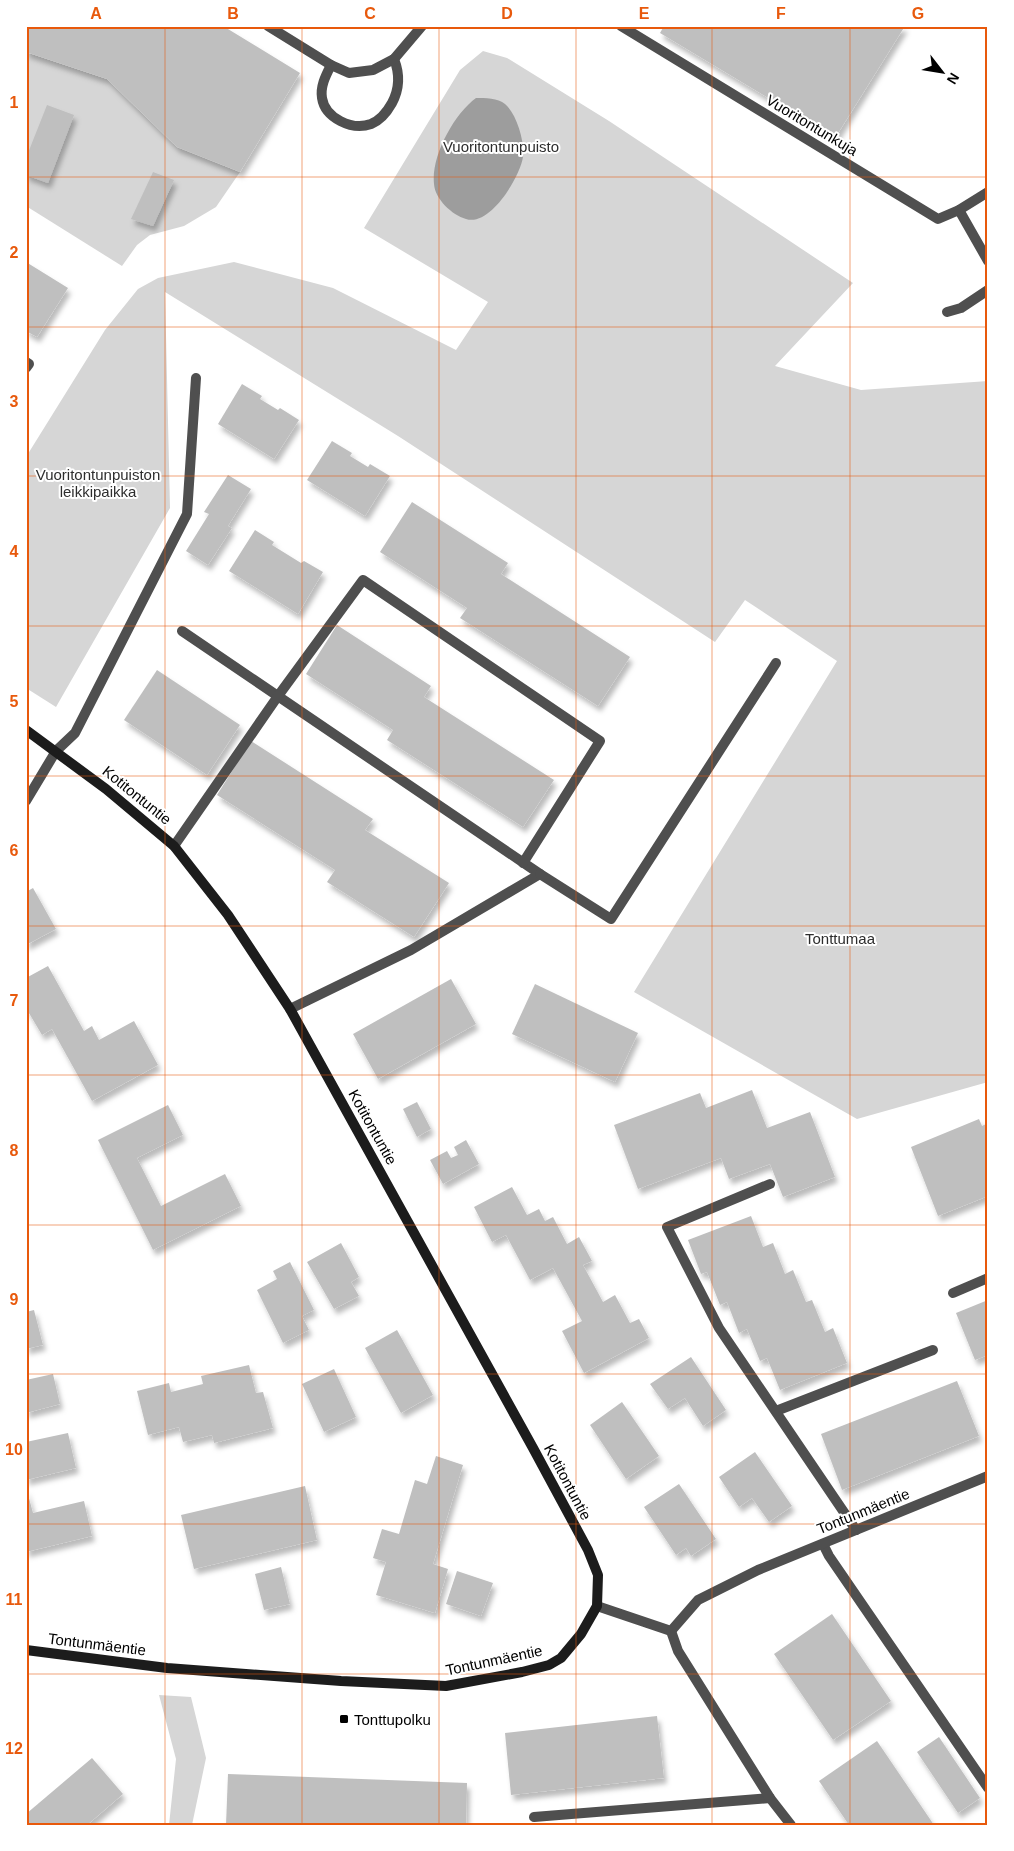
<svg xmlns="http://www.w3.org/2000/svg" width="1014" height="1851" font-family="Arial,sans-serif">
	<defs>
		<filter id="shadow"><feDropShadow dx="3" dy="5.5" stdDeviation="2.5" flood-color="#0004"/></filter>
	</defs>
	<rect width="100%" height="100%" fill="#fff"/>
	<g fill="#d6d6d6">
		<path d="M483,51L507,58L609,121L853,283L775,366L861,390L988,381V1082L857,1119L634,992L837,661L745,600L715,642L398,436L165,292L170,508L56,707L26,688V457L105,330L138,289L158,278L234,262L333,288L456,350L488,302L364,228L460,70Z"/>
		<path d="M26,52L107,79L177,147L240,172L216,207L184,226L150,235L137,245L122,266L26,206Z"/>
		<path d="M159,1695L191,1697L206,1758L192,1825H169L176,1759Z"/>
	</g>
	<path fill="#9d9d9d" d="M476,98C485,98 498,98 505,104C517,114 525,143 523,157C520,177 490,227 466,219C452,215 435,199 434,184C431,156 454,114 476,98Z"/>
	<g fill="#bfbfbf" filter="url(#shadow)">
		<path d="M26,26H223L300,73L240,172L177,147L107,79L26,52Z"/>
		<path d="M664,26H905L835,138L660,33Z"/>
		<path d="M47,105L74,115L48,183L26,175V158Z"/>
		<path d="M153,172L174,180L153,226L131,219Z"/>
		<path d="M26,262L68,288L37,337L26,331Z"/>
		<path d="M242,384L262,396L260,399L278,410L280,408L299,420L274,459L218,424Z"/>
		<path d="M332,441L352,453L350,456L368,467L370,464L390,476L365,516L307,480Z"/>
		<path d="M228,475L251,489L228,526L232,528L208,565L186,551L209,514L204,512Z"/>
		<path d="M412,502L508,563L501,574L630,657L598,706L460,618L467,608L380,552Z"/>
		<path d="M255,530L274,542L272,545L301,563L304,561L323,572L298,614L229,571Z"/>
		<path d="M337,625L431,686L424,697L554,780L523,827L387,740L393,730L306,674Z"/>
		<path d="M157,670L240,725L207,775L124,720Z"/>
		<path d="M251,741L373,819L365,830L449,883L414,937L327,882L335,870L217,795Z"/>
		<path d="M33,888L56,929L26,945V892Z"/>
		<path d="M48,966L84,1031L92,1026L99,1040L134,1021L158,1065L92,1101L52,1029L42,1035L26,1008V978Z"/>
		<path d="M451,979L476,1024L378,1079L353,1034Z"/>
		<path d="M535,984L638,1033L615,1082L512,1034Z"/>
		<path d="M752,1090L767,1128L810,1112L835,1177L783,1197L770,1164L729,1179L721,1158L638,1189L614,1125L700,1093L706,1108Z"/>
		<path d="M417,1102L431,1129L417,1137L403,1109Z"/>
		<path d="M168,1105L183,1135L137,1158L161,1206L225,1174L241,1206L153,1250L98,1140Z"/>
		<path d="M979,1119L982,1126L988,1123V1196L938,1216L911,1147Z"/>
		<path d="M466,1140L479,1164L443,1184L430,1160L447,1151L451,1158L458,1155L454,1147Z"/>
		<path d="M512,1187L527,1215L539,1209L545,1221L553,1217L567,1244L579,1237L592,1261L583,1265L603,1302L615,1295L630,1323L639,1319L649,1338L584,1373L562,1331L582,1321L553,1268L530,1280L506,1235L492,1242L474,1207Z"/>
		<path d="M751,1216L763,1247L773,1243L785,1274L793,1270L806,1302L812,1300L825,1332L833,1328L847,1363L780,1390L767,1358L760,1361L747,1329L739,1333L727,1302L720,1305L707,1272L701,1274L688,1240Z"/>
		<path d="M341,1243L359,1277L351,1282L359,1296L334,1309L307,1262Z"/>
		<path d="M290,1262L314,1310L302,1316L309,1330L283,1343L257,1290L277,1279L273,1271Z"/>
		<path d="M988,1300V1355L975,1360L956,1313Z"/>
		<path d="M34,1310L43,1345L26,1349V1312Z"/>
		<path d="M397,1330L433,1395L401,1413L365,1348Z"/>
		<path d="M691,1357L726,1410L703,1426L685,1398L668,1409L650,1384Z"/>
		<path d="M249,1365L256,1393L263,1392L273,1428L214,1443L212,1435L183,1442L179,1427L148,1435L137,1391L169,1383L171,1392L203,1384L201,1376Z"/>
		<path d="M334,1369L356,1417L324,1432L302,1384Z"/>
		<path d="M53,1374L60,1404L26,1413V1380Z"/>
		<path d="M957,1381L979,1436L842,1490L821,1434Z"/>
		<path d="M622,1402L659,1456L626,1479L590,1425Z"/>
		<path d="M68,1433L76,1468L26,1480V1442Z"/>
		<path d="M755,1452L792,1506L769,1522L752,1498L739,1507L719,1477Z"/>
		<path d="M436,1456L463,1465L433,1564L448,1569L435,1613L376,1595L386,1562L373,1558L382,1529L399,1534L415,1480L427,1484Z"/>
		<path d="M679,1484L716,1539L691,1556L686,1548L676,1555L644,1507Z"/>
		<path d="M305,1486L317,1540L194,1569L181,1515Z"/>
		<path d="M26,1487L33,1513L84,1501L92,1536L26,1552Z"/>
		<path d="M281,1567L290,1604L264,1610L255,1574Z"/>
		<path d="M457,1571L493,1583L481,1616L446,1604Z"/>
		<path d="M832,1614L891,1701L833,1740L774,1654Z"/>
		<path d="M657,1716L664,1778L511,1795L505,1733Z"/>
		<path d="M939,1737L980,1798L958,1813L917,1752Z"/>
		<path d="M877,1741L934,1825H849L819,1781Z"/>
		<path d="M92,1758L123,1794L87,1825H26V1814Z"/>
		<path d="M228,1774L467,1783L466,1825H226Z"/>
	</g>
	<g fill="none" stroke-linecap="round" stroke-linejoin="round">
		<g stroke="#4f4f4f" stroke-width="10">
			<path d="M331,65C326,75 320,86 322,98C325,118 352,131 371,124C381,120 387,112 392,103C400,88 400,74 394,59"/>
			<path d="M959,210L988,261"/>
			<path d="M947,312L961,308L988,290"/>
			<path d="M26,362L29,364L26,368"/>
			<path d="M182,631L540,874L411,950L290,1009"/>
			<path d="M56,751L75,733L187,514L196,378"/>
			<path d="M174,846L278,696L363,580L600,741L523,863"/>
			<path d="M540,874L611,919L776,663"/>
			<path d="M770,1184L667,1227L719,1328L856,1530"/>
			<path d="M953,1293L988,1278"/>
			<path d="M776,1411L933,1350"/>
			<path d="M823,1544L829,1556L988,1788"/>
			<path d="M534,1817L770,1798"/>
		</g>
		<g stroke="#4f4f4f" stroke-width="10">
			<path d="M268,26L331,65L349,73L373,70L394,59L422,26"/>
			<path d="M621,26L938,219L959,210L988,192"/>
			<path d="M26,801L56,751"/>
			<path d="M597,1606L671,1631L698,1600L758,1570L988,1476"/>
			<path d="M671,1631L678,1651L770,1798L791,1825"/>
		</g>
		<path stroke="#1c1c1c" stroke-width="10" d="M26,730L106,789L174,846L228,915L290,1009L533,1448L588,1550L598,1575L597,1606L581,1634L561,1658L549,1665L522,1672L446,1686L341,1681L167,1668L26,1650"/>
	</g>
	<path fill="none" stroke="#e8590c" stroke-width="1" stroke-opacity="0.55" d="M165,26V1825M302,26V1825M439,26V1825M576,26V1825M712,26V1825M850,26V1825M26,177H988M26,327H988M26,476H988M26,626H988M26,776H988M26,926H988M26,1075H988M26,1225H988M26,1374H988M26,1524H988M26,1674H988"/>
	<rect fill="#000" stroke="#fff" stroke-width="2" x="339" y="1714" width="10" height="10" rx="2.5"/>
	<g text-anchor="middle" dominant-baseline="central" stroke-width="4" stroke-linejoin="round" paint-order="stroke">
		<g font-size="15" fill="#000" stroke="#fff">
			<text transform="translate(812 125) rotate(31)">Vuoritontunkuja</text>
			<text transform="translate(137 795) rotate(39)">Kotitontuntie</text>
			<text transform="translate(373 1127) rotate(61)">Kotitontuntie</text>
			<text transform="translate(568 1482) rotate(62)">Kotitontuntie</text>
			<text transform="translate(863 1511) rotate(-22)">Tontunmäentie</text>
			<text transform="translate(97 1644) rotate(7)">Tontunmäentie</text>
			<text transform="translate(494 1660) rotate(-12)">Tontunmäentie</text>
		</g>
		<g font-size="15" fill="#2d2d2d" stroke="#fff">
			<text x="501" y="146">Vuoritontunpuisto</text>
			<text x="98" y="474">Vuoritontunpuiston<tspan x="98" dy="17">leikkipaikka</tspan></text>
			<text x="840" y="938">Tonttumaa</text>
		</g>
		<g font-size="15" fill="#000" stroke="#fff" text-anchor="start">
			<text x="354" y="1719">Tonttupolku</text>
		</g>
	</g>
	<rect width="1014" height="1851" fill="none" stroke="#ffffff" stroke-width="55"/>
	<g transform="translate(942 72) rotate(121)" stroke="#ffffff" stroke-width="4" paint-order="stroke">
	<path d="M0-4L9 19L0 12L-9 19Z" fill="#000000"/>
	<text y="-8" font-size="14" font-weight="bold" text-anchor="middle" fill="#000000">N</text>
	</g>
	<rect x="28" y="28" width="958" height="1796" fill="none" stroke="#e8590c" stroke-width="2"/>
	<g font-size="16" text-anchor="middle" font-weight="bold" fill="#e8590c">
		<text x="96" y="19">A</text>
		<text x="233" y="19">B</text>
		<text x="370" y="19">C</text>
		<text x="507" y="19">D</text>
		<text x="644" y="19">E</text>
		<text x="781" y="19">F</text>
		<text x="918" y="19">G</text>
		<text x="14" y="108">1</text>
		<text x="14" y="258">2</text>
		<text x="14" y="407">3</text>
		<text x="14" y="557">4</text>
		<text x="14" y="707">5</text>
		<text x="14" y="856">6</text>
		<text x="14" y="1006">7</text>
		<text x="14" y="1156">8</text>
		<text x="14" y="1305">9</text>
		<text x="14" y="1455">10</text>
		<text x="14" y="1605">11</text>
		<text x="14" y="1754">12</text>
	</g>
</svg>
